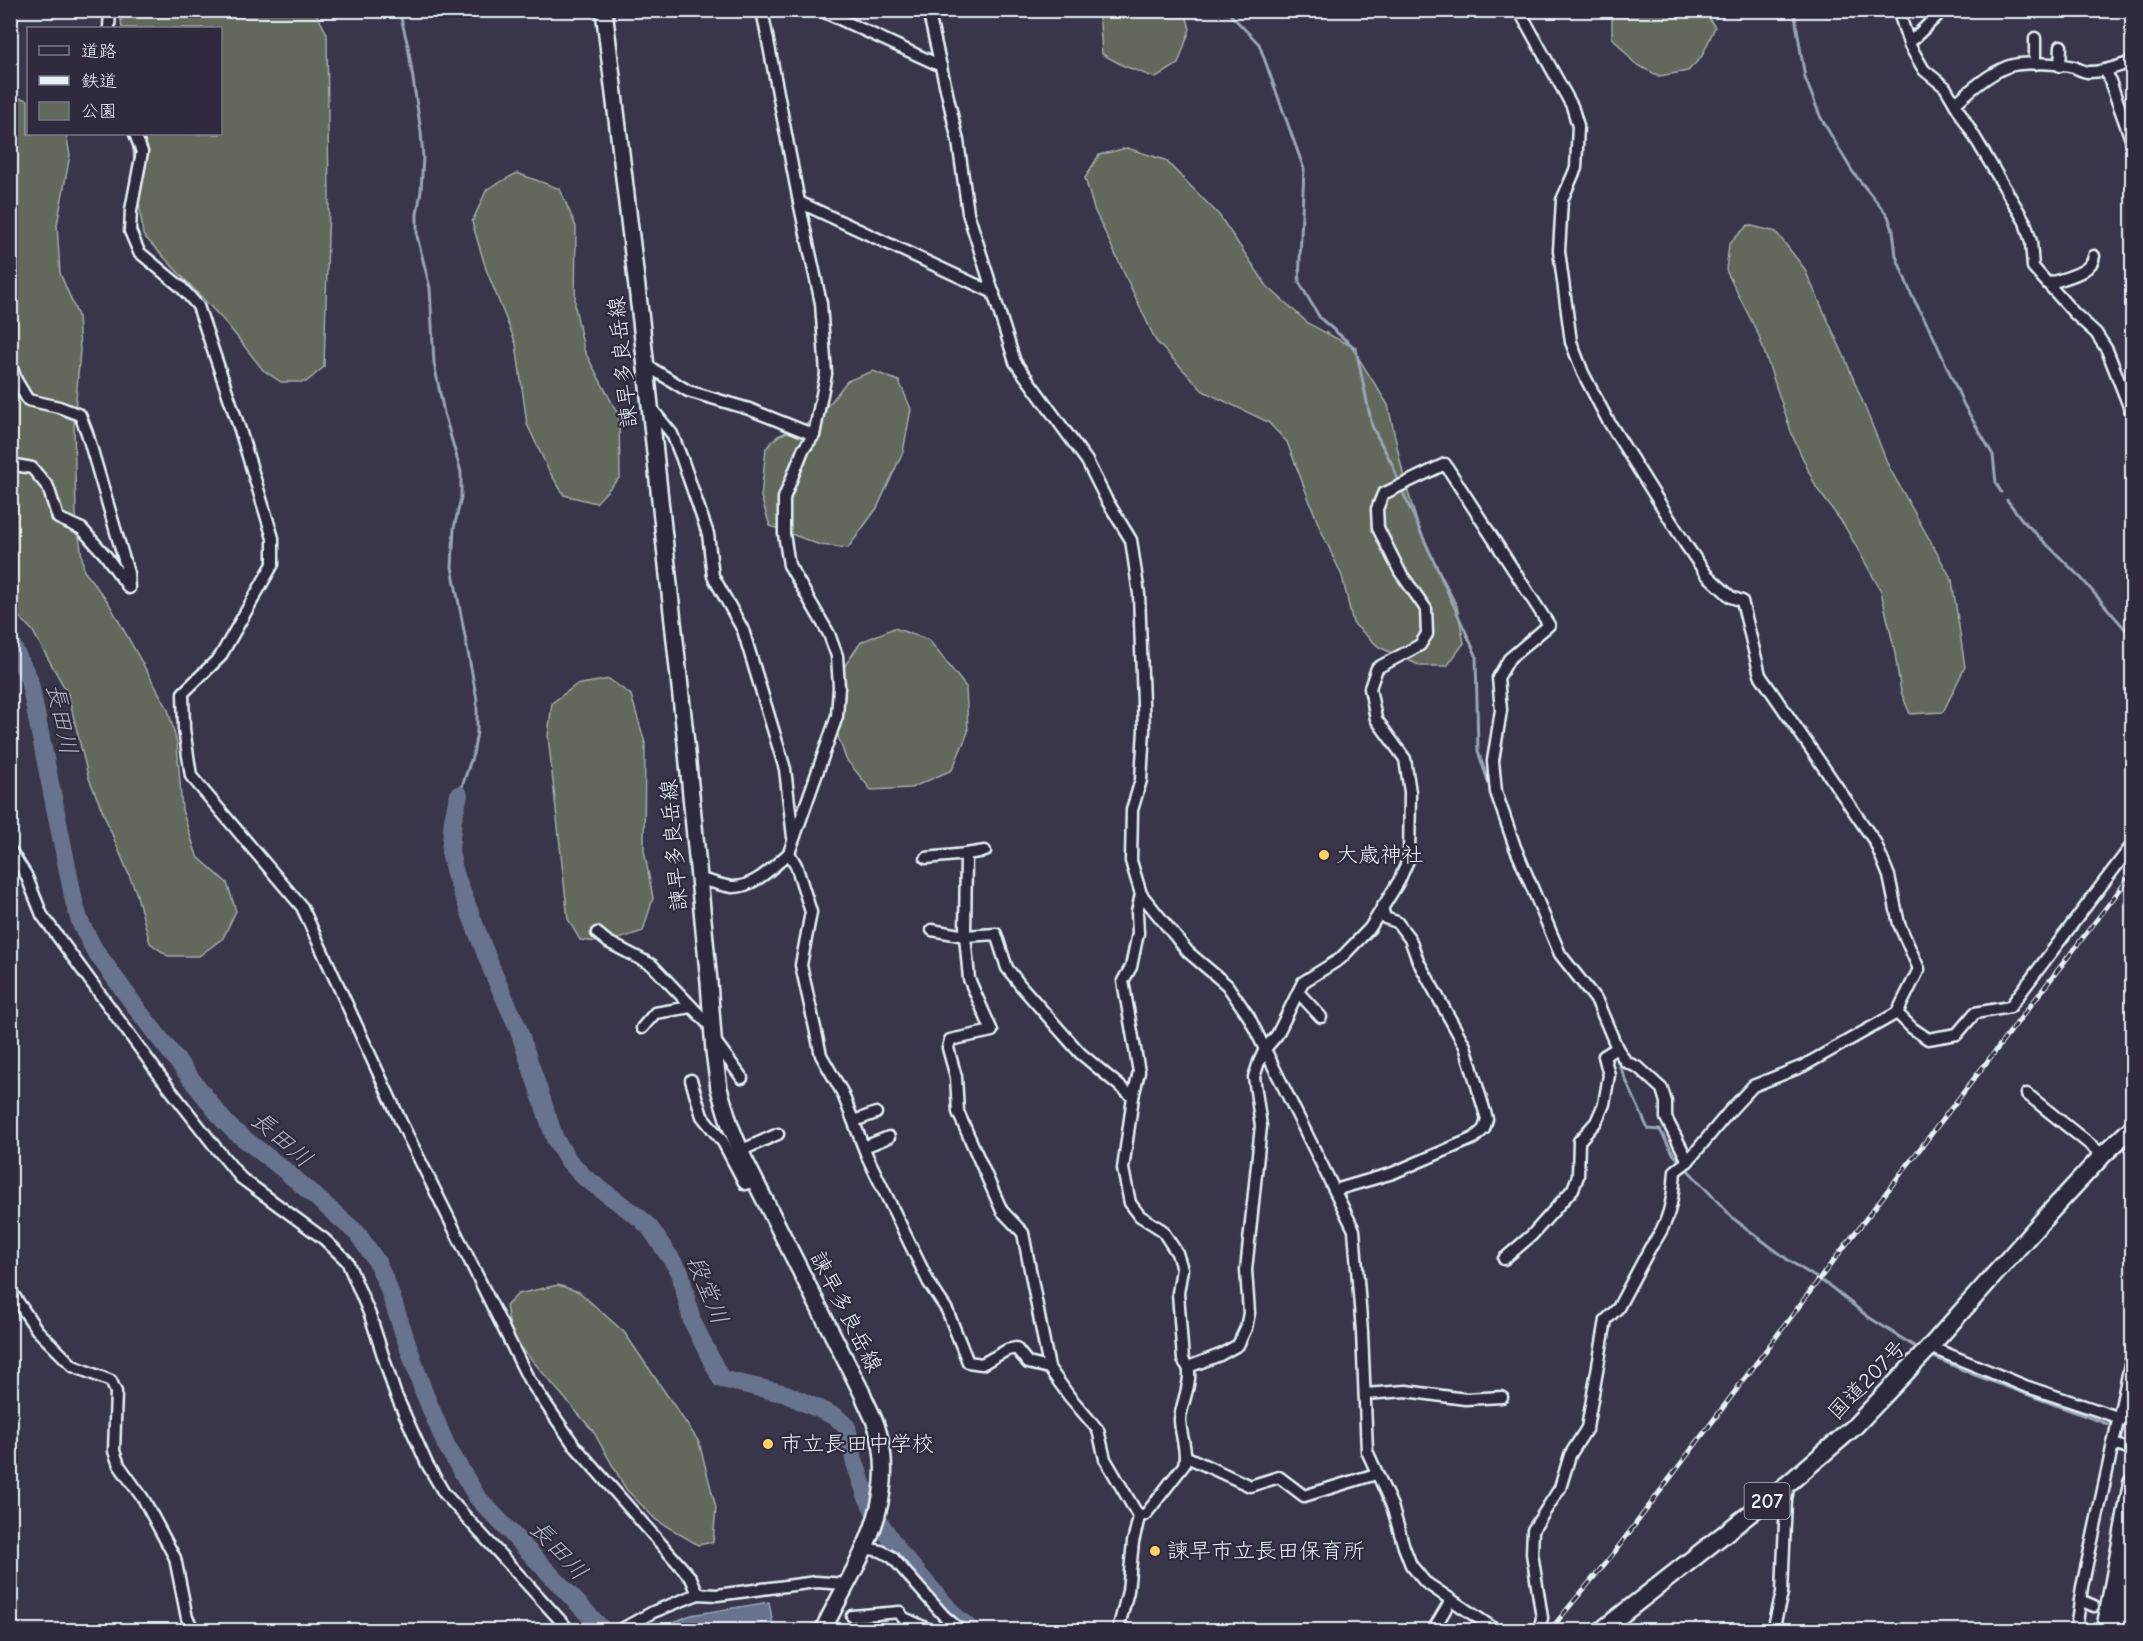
<svg xmlns="http://www.w3.org/2000/svg" width="2143" height="1641" font-family="'Comic Neue','Klee One',sans-serif">
	<rect width="100%" height="100%" fill="#39354a"/>
	<filter id="ink" filterUnits="userSpaceOnUse"><feTurbulence type="fractalNoise" baseFrequency=".0167" numOctaves="2"/><feDisplacementMap in="SourceGraphic" scale="12" xChannelSelector="R" yChannelSelector="G"/><feConvolveMatrix kernelMatrix="1 2 1 2 8 2 1 2 1" color-interpolation-filters="sRGB"/></filter>
	<g filter="url(#ink)">
		<g fill="#62685b" stroke="#a5acaa" stroke-width="1.5">
			<path d="M120,11H315L327,34L329,204L324,367L306,382H281L263,370L227,324L143,235L131,134H220V28H122Z"/>
			<path d="M1097,11H1185L1190,29L1178,64L1156,78L1124,66L1102,54L1100,23Z"/>
			<path d="M1612,11H1704L1715,27L1702,56L1688,71L1659,76L1635,64L1612,37Z"/>
			<path d="M11,96L28,100V134H66L70,155L57,225L60,273L78,316L80,350L74,426L76,514L84,571L108,602L168,709L177,743L182,810L197,856L227,883L236,911L223,938L199,956H168L150,943L136,892L88,776L68,694L32,630L11,608Z"/>
			<path d="M1127,148L1165,160L1219,215L1267,286L1309,324L1351,346L1388,405L1404,478L1420,532L1457,606L1464,643L1447,666H1421L1379,647L1353,623L1342,576L1319,526L1287,442L1268,422L1203,391L1156,341L1094,209L1085,178L1099,155Z"/>
			<path d="M517,173L560,189L576,227L575,307L584,350L619,416L620,477L596,503L564,495L549,471L527,424L516,344L486,269L472,222L487,189Z"/>
			<path d="M1748,225L1776,232L1804,268L1845,358L1889,467L1952,580L1965,667L1943,712L1910,714L1901,692L1894,648L1881,591L1844,525L1816,487L1793,437L1759,336L1726,270L1729,244Z"/>
			<path d="M873,371L899,381L911,409L903,452L877,508L848,548L820,545L770,526L761,497L766,448L778,436L809,422L831,402L847,381Z"/>
			<path d="M894,628L929,640L966,687L968,732L952,770L911,788L871,790L846,759L832,719L837,677L861,642Z"/>
			<path d="M609,679L631,695L645,743L644,850L653,898L643,931L607,943L580,940L568,919L548,736L552,703L576,685Z"/>
			<path d="M558,1285L579,1292L624,1332L699,1442L716,1508L713,1542L698,1545L656,1520L626,1489L593,1431L512,1337L506,1306L518,1294Z"/>
		</g>
		<path fill="#68738d" stroke="#9ba5b8" stroke-width="1.5" d="M769,1602L774,1630H654L691,1615Z"/>
		<g fill="none" stroke-linecap="round" stroke-linejoin="round">
			<g stroke="#9ba5b8" stroke-width="3">
				<path d="M399,10L408,46L421,132L423,157L421,191L417,214V236L430,288L434,363L444,413L461,472V498L454,528L452,567L477,700V732L473,754L459,795"/>
				<path d="M1226,10L1259,44L1304,169L1299,282L1320,318L1356,349L1372,426L1393,466L1398,482"/>
				<path d="M1794,10L1805,78L1821,118L1852,171L1888,216L1893,230L1896,256L1912,296L1931,331L1964,405L1993,455L1996,483L2001,492"/>
				<path d="M1401,488L1476,655L1478,751L1491,790"/>
				<path d="M2007,500L2023,521L2082,579L2132,637"/>
				<path d="M1498,814L1509,849L1526,886"/>
				<path d="M1534,906L1555,956L1569,974"/>
				<path d="M1590,1000L1648,1129L1660,1130L1674,1155L1681,1162"/>
				<path d="M1685,1167L1734,1219L1788,1260L1831,1287L1867,1316L1920,1350"/>
				<path d="M1929,1355L1972,1374L2113,1426"/>
				<path d="M2119,1428L2132,1434"/>
				<path d="M2130,1618H2132"/>
			</g>
			<g stroke="#68738d" stroke-width="18">
				<path d="M10,641L29,679L75,906L81,924L94,949L140,1013L224,1121L234,1131L287,1172L357,1233L377,1262L388,1287L423,1390L446,1445L477,1497L603,1630"/>
				<path d="M459,795L453,819L450,851L455,874L494,975L518,1028L555,1139L569,1161L584,1177L640,1218L650,1228L680,1272L692,1321L721,1379L786,1394L836,1417L847,1427L854,1460L866,1495L880,1523L900,1553L955,1616L972,1630"/>
			</g>
			<g stroke="#e8f1f8" stroke-width="15">
				<g id="minor">
					<path d="M762,10L799,202L821,303L826,374L814,435L803,450L784,498V534L789,565L829,634L837,656L839,687L837,716L789,853L796,865L811,912L801,965L821,1055L842,1092L867,1156L929,1283L947,1310L968,1362L982,1364L1007,1350L1016,1348L1028,1363L1049,1368"/>
					<path d="M820,10L941,66"/>
					<path d="M928,10L958,141L968,213L1015,362L1087,461L1106,499L1131,540L1139,594L1144,730L1141,780L1132,810L1131,861L1141,894L1188,952L1227,985L1249,1017L1354,1230L1362,1332L1367,1451L1392,1506L1404,1547L1411,1565L1425,1582L1496,1630"/>
					<path d="M1519,10L1572,106L1578,126L1576,168L1562,200L1559,251L1571,342L1583,373L1607,419L1686,545L1706,574L1731,597L1742,601L1760,675L1875,842L1889,876L1899,924L1919,969L1897,1013L1803,1066L1753,1086L1728,1113L1688,1161L1675,1171C1673,1201 1669,1224 1650,1248L1618,1308L1606,1320L1587,1428L1570,1455L1560,1488L1533,1530L1532,1553L1542,1618L1539,1630"/>
					<path d="M1898,10L1910,46L1924,70L1945,87L2025,222L2031,242L2033,267L2074,313L2096,333L2107,350L2132,414"/>
					<path d="M109,28L110,10"/>
					<path d="M1909,43L1937,16"/>
					<path d="M2035,64V38"/>
					<path d="M2060,66L2061,46"/>
					<path d="M2106,70L2132,142"/>
					<path d="M1955,104C1969,91 1995,69 2013,65C2028,62 2058,63 2074,67C2078,69 2082,71 2087,72C2102,73 2118,66 2132,62"/>
					<path d="M135,134L142,152L131,210L130,231L139,252L181,287L198,306L240,430L273,538V564L220,657L183,693L184,729L191,776L302,907L401,1122L528,1378L574,1445L691,1578L698,1594"/>
					<path d="M799,202L994,293"/>
					<path d="M2048,284C2062,278 2092,274 2094,256"/>
					<path d="M10,362L16,380L28,400L59,407L80,415L87,433L128,573L129,588L106,556L82,529L58,518L48,487L32,468L10,464"/>
					<path d="M646,365L688,391L749,409L814,435"/>
					<path d="M651,408L672,434L682,459L708,534L713,576L743,630L785,769L793,837"/>
					<path d="M10,850L26,875L42,915L163,1080L216,1148L241,1178L324,1239L347,1261L370,1315L395,1393L427,1464L444,1493L569,1630"/>
					<path d="M926,858L966,854"/>
					<path d="M699,879C710,881 722,886 732,887C754,888 774,866 789,853"/>
					<path d="M932,930L965,936L966,854L985,851"/>
					<path d="M597,933L608,942L652,965L712,1028"/>
					<path d="M1298,992L1321,1017"/>
					<path d="M1897,1013L1912,1028L1928,1039L1957,1034L1975,1013L2010,1007L2132,845"/>
					<path d="M642,1028L655,1013L691,1007"/>
					<path d="M715,1041L742,1078"/>
					<path d="M691,1080L702,1116L723,1142L745,1184L755,1181"/>
					<path d="M2027,1094L2103,1155"/>
					<path d="M854,1121L876,1113"/>
					<path d="M864,1147L889,1137"/>
					<path d="M740,1151L778,1134"/>
					<path d="M1335,1190L1393,1173L1474,1138L1484,1129L1487,1119L1465,1046L1418,961L1410,939L1397,922L1385,918L1382,907"/>
					<path d="M1504,1259L1532,1235L1573,1189L1578,1176L1579,1141L1596,1122L1604,1104L1609,1075L1604,1056L1617,1048"/>
					<path d="M10,1290L37,1330L73,1366L111,1381L116,1392L114,1451L119,1465L144,1500L175,1558L187,1618L194,1630"/>
					<path d="M1930,1347L2025,1386L2132,1422"/>
					<path d="M1188,1367L1220,1355L1238,1345L1246,1328L1249,1313L1246,1270L1261,1126L1254,1077L1259,1062L1265,1049L1277,1035L1303,982L1340,959L1370,928L1399,881L1409,858L1410,792L1405,759L1376,719L1370,688L1377,668L1420,645L1427,634L1426,609L1400,572L1378,528L1377,509L1383,494L1445,464L1549,625L1509,659L1498,678L1501,710L1493,761L1496,792L1515,847L1560,954L1597,1001L1617,1048L1626,1062L1639,1068L1662,1089L1666,1102V1118L1688,1161"/>
					<path d="M1365,1394L1406,1391L1465,1399L1502,1397"/>
					<path d="M2113,1444L2132,1450"/>
					<path d="M1187,1457L1250,1486L1279,1477L1304,1496L1376,1474"/>
					<path d="M1139,1517L1146,1514L1184,1465C1188,1450 1180,1435 1180,1419C1181,1405 1193,1380 1188,1367C1188,1367 1183,1360 1183,1360L1178,1293L1182,1269L1177,1253L1162,1230L1140,1216L1130,1203L1123,1169L1133,1097L1139,1072L1123,981L1131,967L1138,933L1137,912L1141,894"/>
					<path d="M865,1548L881,1551L892,1557L944,1616L960,1630"/>
					<path d="M2080,1600L2094,1606"/>
					<path d="M852,1616L900,1612L902,1617L930,1630"/>
					<path d="M620,1630L653,1612L698,1594L717,1595L816,1582L846,1584"/>
					<path d="M1118,1630L1128,1591L1133,1542L1139,1517L1105,1459L1098,1430L1069,1396L1049,1368L1023,1233L1002,1211L958,1112L956,1077L948,1048L950,1040L992,1031L969,979L965,936L996,934L1007,968L1021,986L1080,1053L1133,1097"/>
					<path d="M1436,1630V1625L1451,1600"/>
					<path d="M1773,1630L1782,1593L1786,1499L1789,1484"/>
					<path d="M2076,1630L2082,1587L2132,1356"/>
				</g>
			</g>
			<g stroke="#e8f1f8" stroke-width="20">
				<path id="secondary" d="M604,10L641,321L687,753L709,982L714,1051L719,1089L730,1125L744,1159L863,1395C867,1406 874,1417 877,1428C901,1504 854,1566 823,1630"/>
			</g>
			<g stroke="#e8f1f8" stroke-width="21">
				<g id="trunk">
					<path d="M1602,1630L1789,1483L1854,1427L1929,1348L2051,1211L2103,1155L2132,1128"/>
					<path d="M2105,1630L2132,1483"/>
					<path d="M2118,1630L2132,1556"/>
				</g>
			</g>
			<use href="#minor" stroke="#2f2a3d" stroke-width="10"/>
			<use href="#secondary" stroke="#2f2a3d" stroke-width="15"/>
			<use href="#trunk" stroke="#2f2a3d" stroke-width="16"/>
			<g stroke="#e8f1f8" stroke-width="5">
				<path id="rail" d="M1550,1630L1613,1554L1824,1273L2132,874"/>
			</g>
			<use href="#rail" stroke="#2f2a3d" stroke-width="3" stroke-dasharray="9" stroke-linecap="butt"/>
		</g>
	</g>
	<g fill="#ffd166" stroke="#2f2a3d" stroke-width="2">
		<circle cx="1324" cy="855" r="6"/>
		<circle cx="768" cy="1444" r="6"/>
		<circle cx="1155" cy="1551" r="6"/>
	</g>
	<g text-anchor="middle" dominant-baseline="central" stroke-width="4.5" stroke-linejoin="round" paint-order="stroke">
		<rect fill="#2f2a3d" stroke="#b0b5c0" stroke-width="1.5" x="1744.5" y="1483" width="45" height="36" rx="4.5"/>
		<g font-size="21" font-weight="bold" fill="#e8f1f8">
			<text x="1767" y="1501">207</text>
		</g>
		<g font-size="22" fill="#e8f1f8" stroke="#2f2a3d">
			<text transform="translate(623 362) rotate(-96)">諫早多良岳線</text>
			<text transform="translate(674 845) rotate(-95)">諫早多良岳線</text>
			<text transform="translate(846 1312) rotate(63)">諫早多良岳線</text>
			<text transform="translate(1867 1380) rotate(-46)">国道207号</text>
		</g>
		<g font-size="22" fill="#e8f1f8" stroke="#2f2a3d" text-anchor="start">
			<text x="1336" y="855">大歳神社</text>
			<text x="780" y="1444">市立長田中学校</text>
			<text x="1167" y="1551">諫早市立長田保育所</text>
		</g>
		<g font-size="24" font-style="italic" fill="#aeb8c8" stroke="#2f2a3d">
			<text transform="translate(62 719) rotate(78)">長田川</text>
			<text transform="translate(282 1139) rotate(41)">長田川</text>
			<text transform="translate(708 1290) rotate(68)">段堂川</text>
			<text transform="translate(559 1550) rotate(47)">長田川</text>
		</g>
	</g>
	<rect width="2143" height="1641" fill="none" stroke="#2f2a3d" stroke-width="36"/>
	<rect x="18" y="18" width="2107" height="1605" fill="none" stroke="#e8f1f8" stroke-width="2" filter="url(#ink)"/>
	<rect x="27" y="27" width="195" height="108" fill="#2f2a3d" stroke="#797a88" stroke-width="1.5"/>
	<rect x="39" y="46" width="30" height="9" fill="#2f2a3d" stroke="#797a88" stroke-width="1.5"/>
	<text x="81" y="57" font-size="18" fill="#e8f1f8">道路</text>
	<rect x="39" y="76" width="30" height="9" fill="#e8f1f8" stroke="#797a88" stroke-width="1.5"/>
	<text x="81" y="87" font-size="18" fill="#e8f1f8">鉄道</text>
	<rect x="39" y="102" width="30" height="18" fill="#62685b" stroke="#797a88" stroke-width="1.5"/>
	<text x="81" y="117" font-size="18" fill="#e8f1f8">公園</text>
</svg>
